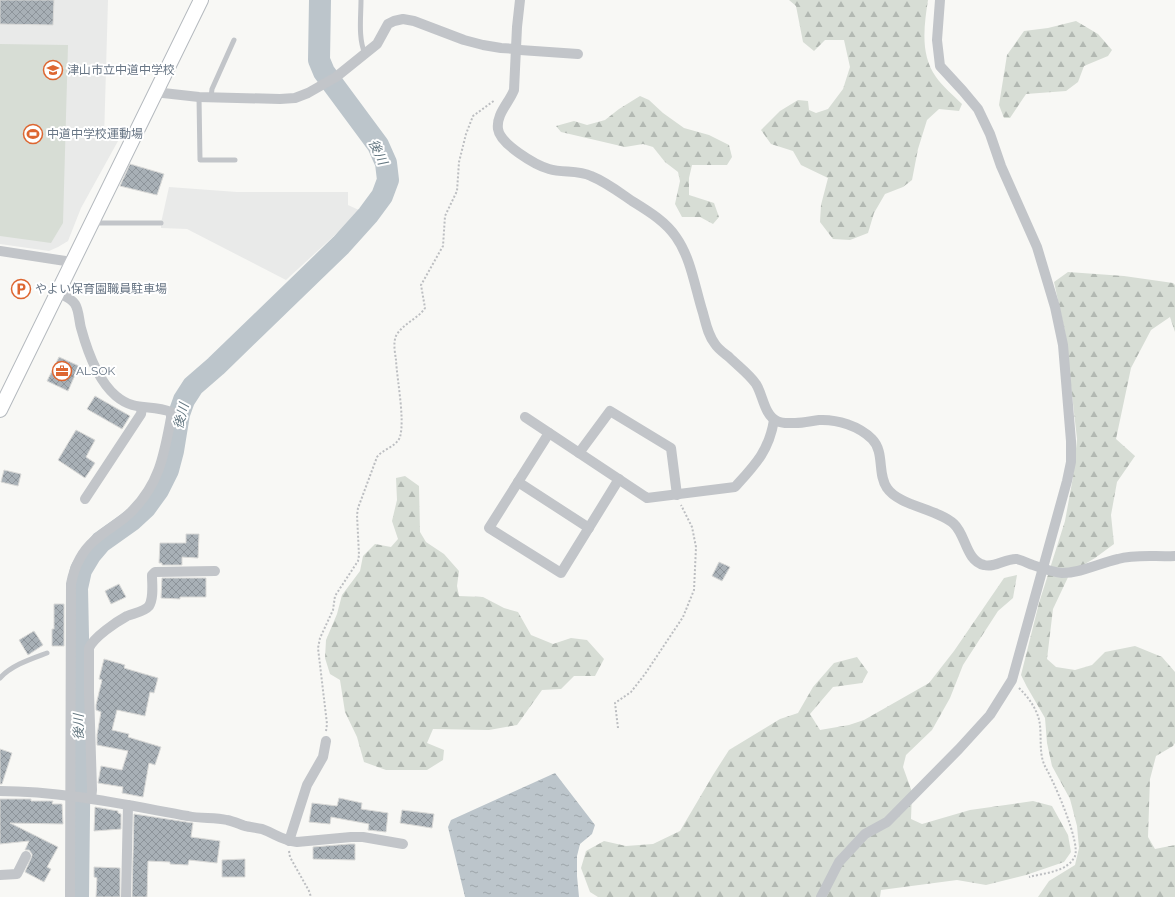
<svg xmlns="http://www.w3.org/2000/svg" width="1175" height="897" font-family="Raleway,'Noto Sans JP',sans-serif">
	<defs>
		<pattern id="forest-firs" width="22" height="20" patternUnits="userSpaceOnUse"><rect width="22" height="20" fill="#d7ddd5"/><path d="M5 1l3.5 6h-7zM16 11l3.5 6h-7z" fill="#b2b8b2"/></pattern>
		<pattern id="water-ripples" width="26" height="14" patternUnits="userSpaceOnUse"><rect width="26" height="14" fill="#bcc5cb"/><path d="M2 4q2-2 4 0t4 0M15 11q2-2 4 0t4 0" fill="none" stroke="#9da5aa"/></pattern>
		<pattern id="building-cross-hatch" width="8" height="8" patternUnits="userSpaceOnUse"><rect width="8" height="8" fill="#a8b0b6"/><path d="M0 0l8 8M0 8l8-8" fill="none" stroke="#8d949a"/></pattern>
	</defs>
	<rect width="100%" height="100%" fill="#f8f8f5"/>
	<g fill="#e9eae9">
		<path d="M0,0H108L104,139L118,141L81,208L68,241L58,247L49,251L0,244Z"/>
		<path d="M169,187L237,192H348V205L361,211L286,280L187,229L161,228V223Z"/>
	</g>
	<g fill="url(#forest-firs)">
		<path d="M789,0H928C924,26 920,55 936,77C943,87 954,96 962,104L959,111L939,109L927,120L918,149L912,180L903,187L885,194L874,213L868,233L850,240L833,239L820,222L821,205L828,178L801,165L793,151L771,144L761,130L780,111L798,100L808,101L809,110L816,113L828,109L843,89L850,67L844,40H825L814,51L803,42L796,6Z"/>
		<path d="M1076,21L1098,34L1112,50L1108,56L1084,66L1078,82L1066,91L1026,94L1010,118H1004L999,105L1007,55L1024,31L1048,28Z"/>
		<path d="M640,96L649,100L663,113L684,128L709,135L729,145L732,157L727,165H692L689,178V195L714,203L719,217L713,224L700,217H682L675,204L680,181L678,172L665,162L653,147L643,144L625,147L561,132L556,126L574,121L587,125L605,120L619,109Z"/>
		<path d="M1068,272L1124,276L1173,283L1175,285V332L1170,317L1151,330L1131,368L1116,439L1135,456L1117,482L1111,515L1114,544L1095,558L1070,573L1053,609L1047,659L1056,667L1075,670L1092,665L1105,652L1135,646L1162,657L1175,672V743L1173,746L1156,756L1150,779L1148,837L1155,849L1175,845V897H1038L1049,881L1075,865L1079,848L1077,826L1070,799L1052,766L1047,743L1045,718L1027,687L1021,675L1039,603L1065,521L1073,477L1077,439L1065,332L1054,282Z"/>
		<path d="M405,476L419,486L420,532L426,542L444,554L459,571L457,586L459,596L483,597L504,608L518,612L531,635L553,644L571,638L587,640L604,659L595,676H574L561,689L542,690L517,725L489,730L433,729L427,743L444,750L443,760L427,770H386L364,762L357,737L345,712L340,680L330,674L325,658L326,640L337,614L342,595L360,571L363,556L375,544L391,547L398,539L392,521L397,500L396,478Z"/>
		<path d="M1017,575L1013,598L998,611L963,665L950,698L932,730L906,755L903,767L912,792L911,819L922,824L970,810L1033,801L1052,806L1068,835L1071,852L1064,862L1026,875L986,885L957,880L881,890L880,897H598L590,892L581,868L586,851L604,841L626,846L653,844L680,831L713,775L729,750L780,719L798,713L813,687L834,663L857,657L868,672L862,683L833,687L810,714L820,730L849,725L864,720L929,683L954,651L1004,578Z"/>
	</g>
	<path fill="#d7ddd5" d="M0,44L68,45L63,223L51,243L0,236Z"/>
	<path fill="url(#water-ripples)" d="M555,773L595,825L592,834L580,844L577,856V876L579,897H465L448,827L451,820Z"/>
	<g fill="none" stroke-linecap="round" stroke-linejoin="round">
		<path stroke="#bcc5cb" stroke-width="22" d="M78,897L80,732L77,588L81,570L90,555L101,542L132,520L145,508L158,490L168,470L173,451L179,414L184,400L193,386L216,366L341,245L368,215L382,196L388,180L386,163L378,145L324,72L319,60L320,0"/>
	</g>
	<g fill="url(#building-cross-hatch)" stroke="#dadad8">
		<path d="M0,0H54L53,25L0,24Z"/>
		<path d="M130,164L164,174L157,195L120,186Z"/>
		<path d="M59,357L79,366L68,391L47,381Z"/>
		<path d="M95,396L130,416L122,429L87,409Z"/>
		<path d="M76,430L95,440L86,457L95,463L85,478L58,460Z"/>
		<path d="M4,470L21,474L18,486L1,482Z"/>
		<path d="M186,534H199L198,558L182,557V565H162V563H159L160,543H186Z"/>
		<path d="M719,562L730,567L722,581L712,576Z"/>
		<path d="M162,578H206V597H180V599L161,598Z"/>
		<path d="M119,584L126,597L111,604L105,591Z"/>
		<path d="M54,604H64V646H52V629H54Z"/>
		<path d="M34,631L43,645L28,655L19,640Z"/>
		<path d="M104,659L125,665L124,668L158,678L154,693L150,692L145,716L117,710L112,730L129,734L128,737L161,747L155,765L149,763L143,797L122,793L123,787L98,783L101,766L122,770L128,751L97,745V735L101,712L96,710V705L102,680L99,679Z"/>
		<path d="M0,749L12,753L2,784H0Z"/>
		<path d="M339,798L362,803L361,809L388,813L386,832L368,830L369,824L331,817L330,824L309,822L312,803L337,806Z"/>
		<path d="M0,799H31V801H53L52,804H62L63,824L10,823L58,847L47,867L51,869L44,882L25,872L32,856V854L29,850H25L29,841L0,844Z"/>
		<path d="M95,807L118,811V813L121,814V829L94,831Z"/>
		<path d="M402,810L434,814L432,828L400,823Z"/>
		<path d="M134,814L193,823L191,837L220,841L217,863L189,860L188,865L170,864V862L148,861L147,897H132Z"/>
		<path d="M350,844H355V860L313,859V847Z"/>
		<path d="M245,859V877H222V860Z"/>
		<path d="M94,867L120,868V897H96L97,878L94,877Z"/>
	</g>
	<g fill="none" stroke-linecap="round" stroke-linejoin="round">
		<g stroke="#b4b9be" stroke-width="16">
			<path id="secondary" d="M0,410L201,0"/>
		</g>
		<g stroke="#bcbec1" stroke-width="2" stroke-dasharray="2 2" stroke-linecap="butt">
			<path d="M1019,688C1027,696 1034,705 1038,716C1043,731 1038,749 1044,764C1046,769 1049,773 1051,778C1058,792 1080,843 1075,856C1068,872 1044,873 1029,877"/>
			<path d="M618,728L615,703L631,692L645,674L683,617L694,590L696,547L692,527L681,505"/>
			<path d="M326,731L327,724L318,648L320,638L333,610L335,596L358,561L359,555L357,515L358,508L377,457C383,449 396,447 400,437C405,419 397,380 396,360C395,353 393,343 396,336C402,324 418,319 425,308L421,285L443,246L445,216L457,191L459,162L466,134L473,116L495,100"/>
			<path d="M289,851L290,857L309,891L311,897"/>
		</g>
		<g stroke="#c2c5c9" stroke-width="5">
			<path d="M361,0C361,17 358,38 365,54"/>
			<path d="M199,97L200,160H235"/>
			<path d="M211,97L212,89L234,40"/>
			<path d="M94,223H161"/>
			<path d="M0,678C12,665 31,659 47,653"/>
		</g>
		<g stroke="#c2c5c9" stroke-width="10">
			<path d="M520,0L517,27L514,90C509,103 496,114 498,129C500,144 535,165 549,169C563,173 578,170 591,176C606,182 619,192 632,201C648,211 665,221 676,237C691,258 695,288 703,313C706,324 708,335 715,344C718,349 724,353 729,357C738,366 749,374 756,384C763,395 764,415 777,421C782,424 789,423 795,423C803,423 811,421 819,420C837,419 859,426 872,439C885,452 877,474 887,488C899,506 938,509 954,524C966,535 966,561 984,565C995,568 1006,558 1017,559C1021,560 1026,562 1030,564C1041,568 1051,572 1062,573C1082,573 1099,563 1118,559C1136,554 1156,557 1175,556"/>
			<path d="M156,91L163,93L199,97L280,99L295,98L308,93L336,77L377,44L388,24L394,21L403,19L414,21L464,40L483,45L501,48L516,49L520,50L578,54"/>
			<path d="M0,251L72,262"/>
			<path d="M57,292C63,295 71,298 75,304C79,310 79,321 81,328C87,350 97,380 116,396C135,412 150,404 171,412V418C164,454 160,482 133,510C122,522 107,529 95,540C82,551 74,568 71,584L70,897"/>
			<path d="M525,417L647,498L735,487C755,465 769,451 774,420"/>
			<path d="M549,433L489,528L561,573L619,479"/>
			<path d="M579,453L610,411L671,448L677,495"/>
			<path d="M518,482L589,528"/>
			<path d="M85,499L141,414L142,407"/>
			<path d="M0,791C63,791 126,805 188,816C201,819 214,817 227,820C233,821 239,824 245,826C250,827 257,828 262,829C276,834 281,840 297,842L351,837H363L403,844"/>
			<path d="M91,799L92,790L89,692V648C94,637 116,622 127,616C134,613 144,612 149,606C154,598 152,584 152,575L155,572L215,571"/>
			<path d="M289,841L307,785L323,757L326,741"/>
			<path d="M0,875L17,874L26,856"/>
			<path d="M126,897L128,805"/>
			<path d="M821,897L839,862L865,834L887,822L959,749L990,715L1012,680L1067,481L1071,462V441L1063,345L1055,307L1037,247L1001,166L990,134L978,109L963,91L940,66L937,40L940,0"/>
		</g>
		<use href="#secondary" stroke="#fff" stroke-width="14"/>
	</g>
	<defs>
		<g id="school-ring" transform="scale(1)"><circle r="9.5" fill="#fff" stroke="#dd6631" stroke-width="1.5"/><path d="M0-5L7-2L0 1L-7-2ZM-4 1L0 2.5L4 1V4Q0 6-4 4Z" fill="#dd6631"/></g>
		<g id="stadium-ring" transform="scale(1)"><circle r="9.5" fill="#fff" stroke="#dd6631" stroke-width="1.5"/><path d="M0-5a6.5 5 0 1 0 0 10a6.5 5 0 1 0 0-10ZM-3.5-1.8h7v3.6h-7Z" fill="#dd6631"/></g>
		<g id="parking-ring" transform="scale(1)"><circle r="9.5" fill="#fff" stroke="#dd6631" stroke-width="1.5"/><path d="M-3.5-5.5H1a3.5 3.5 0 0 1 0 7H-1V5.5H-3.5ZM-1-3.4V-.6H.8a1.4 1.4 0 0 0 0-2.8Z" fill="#dd6631"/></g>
		<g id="office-ring" transform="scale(1)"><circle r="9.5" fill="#fff" stroke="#dd6631" stroke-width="1.5"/><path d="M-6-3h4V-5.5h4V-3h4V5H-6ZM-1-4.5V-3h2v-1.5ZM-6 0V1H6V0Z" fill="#dd6631"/></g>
	</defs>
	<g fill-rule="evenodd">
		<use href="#school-ring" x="53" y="70"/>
		<use href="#stadium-ring" x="33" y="134"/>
		<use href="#parking-ring" x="21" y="289"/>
		<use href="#office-ring" x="62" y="371"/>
	</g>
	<g text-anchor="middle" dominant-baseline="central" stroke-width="4" stroke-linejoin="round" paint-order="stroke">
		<g font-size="12" fill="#687685" stroke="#fff" text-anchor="start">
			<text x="67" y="70">津山市立中道中学校</text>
			<text x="47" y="134">中道中学校運動場</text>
			<text x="35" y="289">やよい保育園職員駐車場</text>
			<text x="76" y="371">ALSOK</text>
		</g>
		<g font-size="13" font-style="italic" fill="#647781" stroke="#fff">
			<text transform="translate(378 152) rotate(65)">後川</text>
			<text transform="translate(181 416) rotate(-75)">後川</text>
			<text transform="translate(78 727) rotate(-90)">後川</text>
		</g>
	</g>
</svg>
